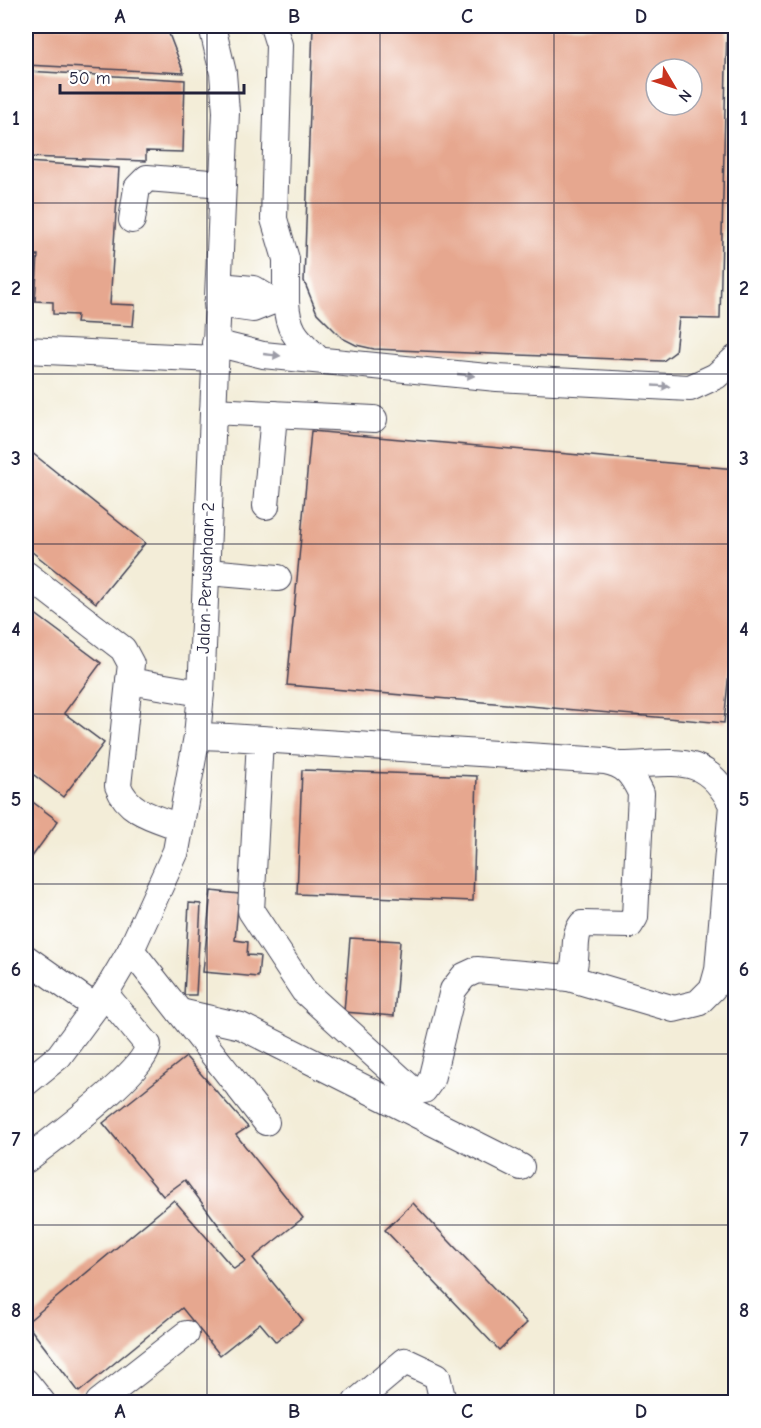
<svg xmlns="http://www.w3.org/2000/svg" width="761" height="1428" font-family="'Comic Neue',sans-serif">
	<rect width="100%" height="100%" fill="#fff"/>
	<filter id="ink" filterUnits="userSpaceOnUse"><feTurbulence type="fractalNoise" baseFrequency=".0167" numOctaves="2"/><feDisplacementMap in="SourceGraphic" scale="12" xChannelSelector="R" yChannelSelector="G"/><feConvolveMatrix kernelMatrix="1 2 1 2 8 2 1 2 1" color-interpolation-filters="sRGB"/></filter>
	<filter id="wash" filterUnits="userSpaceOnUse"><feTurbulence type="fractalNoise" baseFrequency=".008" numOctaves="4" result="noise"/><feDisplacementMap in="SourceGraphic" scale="24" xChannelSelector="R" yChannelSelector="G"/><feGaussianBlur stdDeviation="1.35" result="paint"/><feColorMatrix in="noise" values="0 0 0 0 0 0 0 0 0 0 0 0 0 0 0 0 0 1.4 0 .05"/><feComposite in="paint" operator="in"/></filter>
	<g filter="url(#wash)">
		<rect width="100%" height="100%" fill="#f3edd8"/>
		<g id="blocks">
			<g fill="#e6a78f" fill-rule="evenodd">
				<path d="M26,26H166L184,73L26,65Z"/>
				<path d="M313,26H727L720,319L679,318L675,352L663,361L374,349L356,345L342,338L317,313L304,281ZM656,69H692V105H656Z"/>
				<path d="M26,71L185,80L183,152L146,151V161L26,157Z"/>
				<path d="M26,162L119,168L110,304L135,305L133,326L76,323L77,315L53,314V302L35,301L38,255H26Z"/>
				<path d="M311,431L736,469V600L724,723L287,685Z"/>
				<path d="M26,448L145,543L96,603L26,547Z"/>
				<path d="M26,607L101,663L64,713L104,743L63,797L26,769Z"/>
				<path d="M302,770L477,776L473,901L297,894Z"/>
				<path d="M26,797L58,821L26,865Z"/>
				<path d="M211,891L239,894L235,940L248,942L247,955L260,956L258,977L203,972Z"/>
				<path d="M189,903L201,904L196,995H184Z"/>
				<path d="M350,938L400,941L394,1016L344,1012Z"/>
				<path d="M186,1057L248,1127L236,1135L303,1218L253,1258L303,1320L276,1342L260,1323L220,1355L182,1308L79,1392L26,1323L174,1200L234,1269L245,1261L185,1180L163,1196L103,1123Z"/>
				<path d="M413,1203L527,1323L499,1350L385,1230Z"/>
			</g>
		</g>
	</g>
	<g filter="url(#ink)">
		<use href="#blocks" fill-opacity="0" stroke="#414053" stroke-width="1.5"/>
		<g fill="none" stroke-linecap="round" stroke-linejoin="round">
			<g stroke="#414053" stroke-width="28">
				<g id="minor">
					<path d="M273,26L279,45L274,219L286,259V302"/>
					<path d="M132,220L137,188L147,178L223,184"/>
					<path d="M219,286L253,289L273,301"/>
					<path d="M217,304L253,309L273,301L286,302C288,333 298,339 319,360"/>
					<path d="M215,343L263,355L497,378L690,388L716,376L736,358"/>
					<path d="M26,350L215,359"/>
					<path d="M213,411L374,419"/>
					<path d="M266,506L274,414"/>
					<path d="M208,572L278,578"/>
					<path d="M26,574L123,649L131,664L129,681"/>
					<path d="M197,736L229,737L605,761C626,765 632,774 641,793L635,917L630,925L582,924C570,939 581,962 569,978L477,970L464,976L453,990L431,1080L424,1090L414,1091L304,991L251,911L260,739"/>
					<path d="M180,827C156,818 128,813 118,786L129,681L201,693"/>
					<path d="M131,950L266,1122"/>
					<path d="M26,958L95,1007"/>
					<path d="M569,978L674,1009L698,1003L713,988L718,970L732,805C705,751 674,764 622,765"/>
					<path d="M180,1012L241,1026L521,1167"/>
					<path d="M26,1083L59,1056L105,994L131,950L176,851L197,736L201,693L226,112L223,73L212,26"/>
					<path d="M26,1160C50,1141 146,1071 148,1045L105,994"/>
					<path d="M26,1382L42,1402"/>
					<path d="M99,1402L186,1334"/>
					<path d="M356,1402L405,1361L437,1376L443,1402"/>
				</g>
			</g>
			<use href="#minor" stroke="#fff" stroke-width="26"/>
		</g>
		<defs><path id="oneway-solid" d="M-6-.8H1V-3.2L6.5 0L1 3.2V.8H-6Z" transform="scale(1.5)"/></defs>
		<g fill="#9c9ca7">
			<use href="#oneway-solid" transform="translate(272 355) rotate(6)"/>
			<use href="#oneway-solid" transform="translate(466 375) rotate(6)"/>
			<use href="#oneway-solid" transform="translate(661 386) rotate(3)"/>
		</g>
	</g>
	<path fill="none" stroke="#22223b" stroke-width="1.5" stroke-opacity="0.55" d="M207,26V1402M380,26V1402M554,26V1402M26,203H736M26,374H736M26,544H736M26,714H736M26,884H736M26,1054H736M26,1225H736"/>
	<g text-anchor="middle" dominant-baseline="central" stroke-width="6" stroke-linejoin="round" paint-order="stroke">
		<g font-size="18" fill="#22223b" stroke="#fff">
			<text transform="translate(206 578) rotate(-88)">Jalan Perusahaan 2</text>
		</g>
	</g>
	<rect width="761" height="1428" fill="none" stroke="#fff" stroke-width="66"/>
	<g transform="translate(674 87) rotate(129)"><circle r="28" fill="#ffffff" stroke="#a7a7b1" stroke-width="1.5"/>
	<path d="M0-4.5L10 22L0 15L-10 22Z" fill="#c8321e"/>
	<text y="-9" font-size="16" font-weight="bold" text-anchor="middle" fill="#22223b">N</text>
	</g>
	<path d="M60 84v9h184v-9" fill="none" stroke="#22223b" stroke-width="3"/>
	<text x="69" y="84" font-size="18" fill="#22223b" stroke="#ffffff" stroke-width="4.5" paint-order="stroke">50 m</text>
	<rect x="33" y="33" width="695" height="1362" fill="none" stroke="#22223b" stroke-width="2"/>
	<g font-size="20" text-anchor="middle" font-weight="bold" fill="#22223b">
		<text x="120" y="23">A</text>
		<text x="294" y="23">B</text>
		<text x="467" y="23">C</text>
		<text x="641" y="23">D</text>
		<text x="16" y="125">1</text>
		<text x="744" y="125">1</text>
		<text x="16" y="295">2</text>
		<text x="744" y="295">2</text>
		<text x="16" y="465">3</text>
		<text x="744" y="465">3</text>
		<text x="16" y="636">4</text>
		<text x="744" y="636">4</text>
		<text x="16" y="806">5</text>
		<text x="744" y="806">5</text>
		<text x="16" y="976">6</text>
		<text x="744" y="976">6</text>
		<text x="16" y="1146">7</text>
		<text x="744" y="1146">7</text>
		<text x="16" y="1317">8</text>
		<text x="744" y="1317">8</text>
		<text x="120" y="1418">A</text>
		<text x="294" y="1418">B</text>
		<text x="467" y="1418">C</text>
		<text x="641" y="1418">D</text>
	</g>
</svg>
